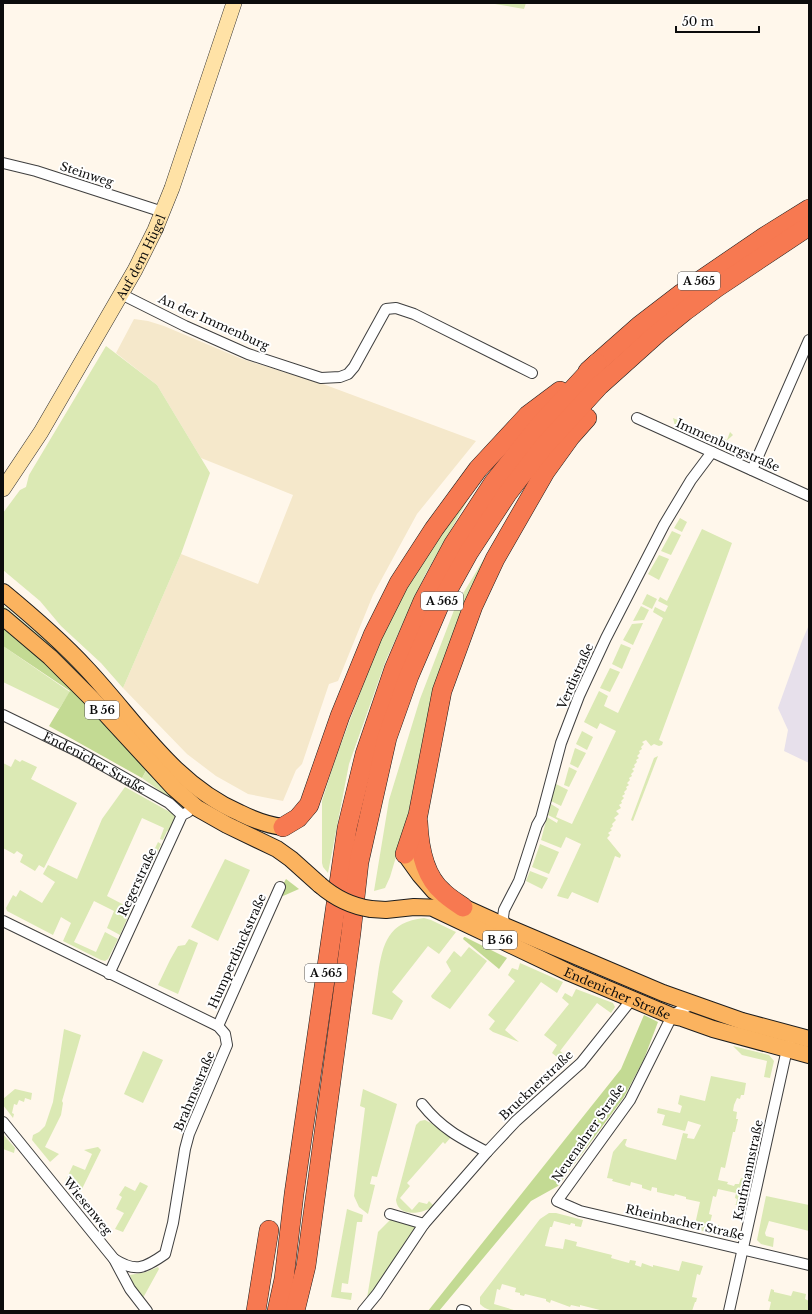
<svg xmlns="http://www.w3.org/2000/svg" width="812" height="1314" font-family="'Libre Baskerville',serif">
	<rect width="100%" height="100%" fill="#fff7eb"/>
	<path fill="#e7e0eb" d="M809,625V763L784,751L788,730L778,708L802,641Z"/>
	<path fill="#f5e8cb" d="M134,319L148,321L164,326L242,359L323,384L476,441L417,514L373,595L338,681L329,684L302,764L296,770L283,801L248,794L216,776L187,754L123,688L181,554L258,584L293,495L201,458L157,385L116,353Z"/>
	<g fill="#dbe9b4">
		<path d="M489,3H526L524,9Z"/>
		<path d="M106,346L157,385L210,473L181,554L123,688L101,663L61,626L40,601L3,570V513L20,490L26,487L29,475Z"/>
		<path d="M673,418L727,440L730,432L733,435L721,446L675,426Z"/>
		<path d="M470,496L425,575L386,660L349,764L328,873L323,867L322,863V801L335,760L377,648L416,569Z"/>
		<path d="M680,518L687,522L682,532L674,528Z"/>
		<path d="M507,521L433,691L407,820L390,877L385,888L374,891L389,800L420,699L456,605Z"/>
		<path d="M702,529L732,543L659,740L663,742L662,745L659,746L654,744L651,746L646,740L642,742L644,744L641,747L642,749L639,751L640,753L637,756L639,758L636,760L637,762L634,765L635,767L632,769L634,771L631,774L632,776L629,778L630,780L627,783L629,785L626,787L627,789L624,792L625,794L622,796L624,798L621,801L622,803L619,805L621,808L616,811L619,814L614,818L616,820L612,824L613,826L610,829L612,830L608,833L610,835L607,838L621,855L620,858L615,856L598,903L572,892L568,899L557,896L581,844L566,837L561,848L541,840L547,817L557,823L558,820L548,815L551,804L559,809L556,817L572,824L616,731L600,723L597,729L584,722L599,691L608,696L604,706L618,713L663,618L653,612L655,607L665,612L668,606L658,601L660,597L667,601Z"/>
		<path d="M672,531L681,535L671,555L661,551Z"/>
		<path d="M659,555L669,559L659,580L648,574Z"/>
		<path d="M647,594L657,599L652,609L642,604Z"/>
		<path d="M3,605L61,653L198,795L196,798L3,610Z"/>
		<path d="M641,606L649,610L644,620L633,621Z"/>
		<path d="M643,623L633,645L623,640L632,624Z"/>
		<path d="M621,644L631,648L622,669L612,664Z"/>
		<path d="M3,646L70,692L59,709L3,682Z"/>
		<path d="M610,668L620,672L610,692L600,688Z"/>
		<path d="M582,731L593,737L587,750L576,744Z"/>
		<path d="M575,748L586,753L578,768L570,764Z"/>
		<path d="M658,756L633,821L631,820L654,758Z"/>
		<path d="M15,759L20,762L22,760L37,767L31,779L77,803L44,868L39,865L35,871L20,862L23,855L17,851L14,854L3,848V763L11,767Z"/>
		<path d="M569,767L577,771L569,787L564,785Z"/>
		<path d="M148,768L186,808L183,812L177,803L142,778Z"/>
		<path d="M556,784L568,790L561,806L551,801Z"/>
		<path d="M125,787L177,816L171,833L167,831L163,840L160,839L164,828L142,818L107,896L128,907L134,895L137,896L120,935L107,928L114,911L94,901L74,942L96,952L105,932L118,939L108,959L105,961L101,960L63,941L71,923L61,917L53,935L7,911L6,908L13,895L16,897L20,890L42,903L55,882L43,874L48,865L77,879L102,819Z"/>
		<path d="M158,842L161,844L151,867L147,865Z"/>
		<path d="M540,844L559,852L549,874L532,867Z"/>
		<path d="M225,859L250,870L218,941L191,927Z"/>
		<path d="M530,871L548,878L542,889L526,881Z"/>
		<path d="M424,918L431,920L456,932L439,954L428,946L392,992L403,1001L392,1020L372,1014C374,1000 376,987 378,974C383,943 388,922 424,918Z"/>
		<path d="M189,939L198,943L178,994L158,985L170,960L178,946L185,945Z"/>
		<path d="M469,947L487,961L450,1009L432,998L431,996L451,971L446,962L454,951L461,957Z"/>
		<path d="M520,963L563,982L557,993L541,982L505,1030L519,1042L493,1032L489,1029L495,1021L488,1015L515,981L508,975L512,968L518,970Z"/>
		<path d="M576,989L613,1003L615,1007L611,1013L597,1003L560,1051L571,1060L567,1065L552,1053L557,1045L544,1035L569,1004L562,998L565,993L572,997Z"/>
		<path d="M64,1029L81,1035L62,1101L63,1103L61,1115L45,1147L59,1154L50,1162L32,1140L33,1135L39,1132L45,1126L53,1102Z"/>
		<path d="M733,1046L769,1055L774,1061L770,1078L764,1077L767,1061L742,1055Z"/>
		<path d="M143,1051L163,1060L143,1103L124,1094Z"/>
		<path d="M711,1076L746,1083L744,1095H741L740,1099L737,1098L734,1105L733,1111L737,1112L736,1119H738L735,1132H733L725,1168L721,1167L718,1180L728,1182L727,1184L734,1186L735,1184H739L741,1178L748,1179L742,1206L734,1204H736L737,1199L735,1198L736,1193L718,1189L716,1197L713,1196L709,1214L712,1215L710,1223L719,1225L717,1234L694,1229L700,1202L686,1199V1197L675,1194L674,1196L657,1192V1188L652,1187L651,1191L642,1188V1185L631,1182L630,1186L612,1181L613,1179L607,1178L613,1152L624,1139H627L625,1145L627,1147L676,1160L683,1133L688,1134L687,1138L694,1139L701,1125L688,1121L685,1131L662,1125L665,1115L657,1113L658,1108L680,1113L682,1106L678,1104L680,1095L705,1101Z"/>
		<path d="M15,1089L32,1093L31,1100L25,1098L24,1102L19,1100L17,1105L14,1104L12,1113L14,1114L13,1118L3,1105V1099Z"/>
		<path d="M363,1089L397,1104L377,1177L372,1176L370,1184L375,1185L368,1214L359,1207L354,1196L365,1108L360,1106Z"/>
		<path d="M425,1120L431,1123L451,1137L445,1144L443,1142L407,1183L410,1186L400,1198L412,1210L419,1202L427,1204L429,1201L434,1206C423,1214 398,1218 396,1200L416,1125L420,1121Z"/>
		<path d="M3,1134L15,1148L14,1153L3,1149Z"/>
		<path d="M98,1147L101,1150L81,1191L64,1184L73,1165L85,1170L92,1154L84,1150Z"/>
		<path d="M140,1182L148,1186L123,1232L115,1229L124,1213L116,1209L122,1197L119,1195L125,1186L135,1191Z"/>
		<path d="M766,1196L809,1205V1231L769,1221L765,1233L766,1236L774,1238L773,1247L761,1244L757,1240Z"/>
		<path d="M347,1209L363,1215L362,1222H357L348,1284L342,1283L341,1292L352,1293L351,1300L331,1297Z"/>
		<path d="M549,1213H556L583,1220L581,1227L575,1226V1224L571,1223L570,1225L554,1221L552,1227H550L545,1246L563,1249L565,1239L577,1242L576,1246L612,1255L611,1258L629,1263L630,1260L636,1261L635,1265L641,1267L642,1263L653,1267V1265L679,1271L682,1261L703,1266L700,1275L697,1274L692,1297L697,1298L696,1302H695L692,1311H604L580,1305V1307L571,1305L570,1307L551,1300L550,1303L546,1301V1299L525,1294L524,1296L520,1295V1293L515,1292L516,1288L502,1284L500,1290L497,1289L494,1304L517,1311C504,1311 489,1314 480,1304V1297L540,1219Z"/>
		<path d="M392,1218L418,1227L374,1292L367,1298L378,1232Z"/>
		<path d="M158,1267L159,1269L143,1298L134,1287L130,1275L146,1272Z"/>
		<path d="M771,1289L774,1290V1292L791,1296L793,1291L806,1294L805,1299L809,1301V1311H769L771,1302L768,1301Z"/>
	</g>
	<g fill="#c3da93">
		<path d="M3,626L48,659L148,767L142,778L49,726L70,691L3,646Z"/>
		<path d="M286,879L299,889L283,896L279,892Z"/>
		<path d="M464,937H465L507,958L499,969L463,939Z"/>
		<path d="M644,1015L658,1022L644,1059L624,1097L558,1186L531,1201L439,1311H428L621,1069Z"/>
	</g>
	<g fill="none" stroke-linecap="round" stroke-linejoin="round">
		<g stroke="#3f3f3f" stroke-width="12">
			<g id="street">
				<path d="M3,163L36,171L163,212"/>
				<path d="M121,294L185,326L248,354L321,378L340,377L348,374L354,367L386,309L396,308L414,314L532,373"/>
				<path d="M637,418L809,496"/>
				<path d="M752,470L809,340"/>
				<path id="s1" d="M3,715L79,752L169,803L182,815"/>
				<path d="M3,921L218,1026L225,1034L227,1045L189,1134L185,1149L173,1223L165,1254C145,1268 136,1273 114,1259"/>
				<path d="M505,926L503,917L504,910L519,881L537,825L541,818L561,743L579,696L606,638L664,525L691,480L712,452"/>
				<path d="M109,974L182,815L188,812"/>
				<path d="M694,1004L684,1008L672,1016L630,1100L557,1201L580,1211L809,1265"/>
				<path d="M218,1026L280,887"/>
				<path d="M422,1104C441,1128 460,1138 487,1152"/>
				<path d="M3,1122L114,1259L130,1289L147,1311"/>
				<path d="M390,1214L424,1224"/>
				<path d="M462,1310L466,1311"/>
				<path d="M363,1311L377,1294L424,1224L487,1152L516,1121L581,1063L632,999"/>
				<path d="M729,1311L787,1049L790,1044"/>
			</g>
		</g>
		<g stroke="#2e2e2e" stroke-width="16">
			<g id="secondary">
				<path id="s2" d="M3,489L41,432L135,270L155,230L172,188L234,3"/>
			</g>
		</g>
		<g stroke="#1d1d1d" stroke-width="18">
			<g id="primary">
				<path d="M3,592C32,616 61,641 86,668C135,720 173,784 240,813C254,820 268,825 283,827"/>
				<path d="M3,617L50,657L92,699L174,788L197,808L227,825L277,849L291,859L320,885"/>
				<path d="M405,854L420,875L434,891L463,907L505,926L663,993L742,1021L809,1039"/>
				<path d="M371,909L386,910L414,907L445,908"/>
				<path id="s3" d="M435,909L570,973L672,1016L682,1018L713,1029L809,1055"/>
			</g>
		</g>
		<g stroke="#1d1d1d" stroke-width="20">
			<g id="highway">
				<path d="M588,371L639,326L682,293L764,237L809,209"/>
				<path d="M418,822C419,845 424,876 443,892C449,898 456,902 463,907"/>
				<path d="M283,827L298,818L309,805L340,716L373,635L399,583L434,529L478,469L528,415L560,391"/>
				<path d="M405,854L418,815L442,691L473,606L495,559L545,472L571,436L587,418"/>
				<path d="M256,1311L269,1230"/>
				<path d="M277,1311L284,1279L294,1194L347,828L365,754L394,669L423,601L453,545L494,482L539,426L597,363"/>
				<path d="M295,1311L306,1266L351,933L359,862L387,738L409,676L439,606L469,552L507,494L544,446L599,386L658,333L685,311L716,288L809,226"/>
			</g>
		</g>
		<use href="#street" stroke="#fff" stroke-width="10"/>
		<use href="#secondary" stroke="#ffe2a6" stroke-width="15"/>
		<use href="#primary" stroke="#fbb35f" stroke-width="16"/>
		<use href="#highway" stroke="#f77951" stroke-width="19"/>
		<g stroke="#1d1d1d" stroke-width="18" stroke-linecap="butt">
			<path id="primary-bridge" d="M320,885C335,898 350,906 371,909"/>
		</g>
		<use href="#primary-bridge" stroke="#fbb35f" stroke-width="16"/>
	</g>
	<g text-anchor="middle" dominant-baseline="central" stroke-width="4" stroke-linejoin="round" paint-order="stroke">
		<g fill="#fff" stroke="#555" stroke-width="1">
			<rect x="678" y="272" width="42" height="18" rx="3"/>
			<rect x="421" y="592" width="42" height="18" rx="3"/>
			<rect x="85" y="701" width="34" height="18" rx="3"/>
			<rect x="483" y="931" width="34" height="18" rx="3"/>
			<rect x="305" y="964" width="42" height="18" rx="3"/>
		</g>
		<g font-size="11" font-weight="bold" fill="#0c0c0c">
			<text x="699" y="281">A 565</text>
			<text x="442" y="601">A 565</text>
			<text x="102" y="710">B 56</text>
			<text x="500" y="940">B 56</text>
			<text x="326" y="973">A 565</text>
		</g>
		<g font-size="12" fill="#0c0c0c" stroke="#fff">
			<text transform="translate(87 174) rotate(18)">Steinweg</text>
			<text stroke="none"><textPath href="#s2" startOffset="270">Auf dem Hügel</textPath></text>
			<text transform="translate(214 322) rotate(24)">An der Immenburg</text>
			<text transform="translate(728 445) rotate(24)">Immenburgstraße</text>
			<text transform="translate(575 676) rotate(-66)">Verdistraße</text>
			<text stroke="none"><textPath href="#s1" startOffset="103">Endenicher Straße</textPath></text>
			<text transform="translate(137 882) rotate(-65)">Regerstraße</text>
			<text transform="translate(237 951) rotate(-66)">Humperdinckstraße</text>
			<text stroke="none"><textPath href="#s3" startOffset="201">Endenicher Straße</textPath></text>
			<text transform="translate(536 1085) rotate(-43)">Brucknerstraße</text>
			<text transform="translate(194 1091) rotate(-67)">Brahmsstraße</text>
			<text transform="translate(588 1133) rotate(-55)">Neuenahrer Straße</text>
			<text transform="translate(748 1170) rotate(-78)">Kaufmannstraße</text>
			<text transform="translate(88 1206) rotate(51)">Wiesenweg</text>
			<text transform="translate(685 1222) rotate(13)">Rheinbacher Straße</text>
		</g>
	</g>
	<rect width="812" height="1314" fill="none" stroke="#0c0c0c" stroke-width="8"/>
	<path d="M676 26v6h83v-6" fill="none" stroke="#0c0c0c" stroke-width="2"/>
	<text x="682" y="26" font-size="12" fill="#0c0c0c" stroke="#ffffff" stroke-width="3" paint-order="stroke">50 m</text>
</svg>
